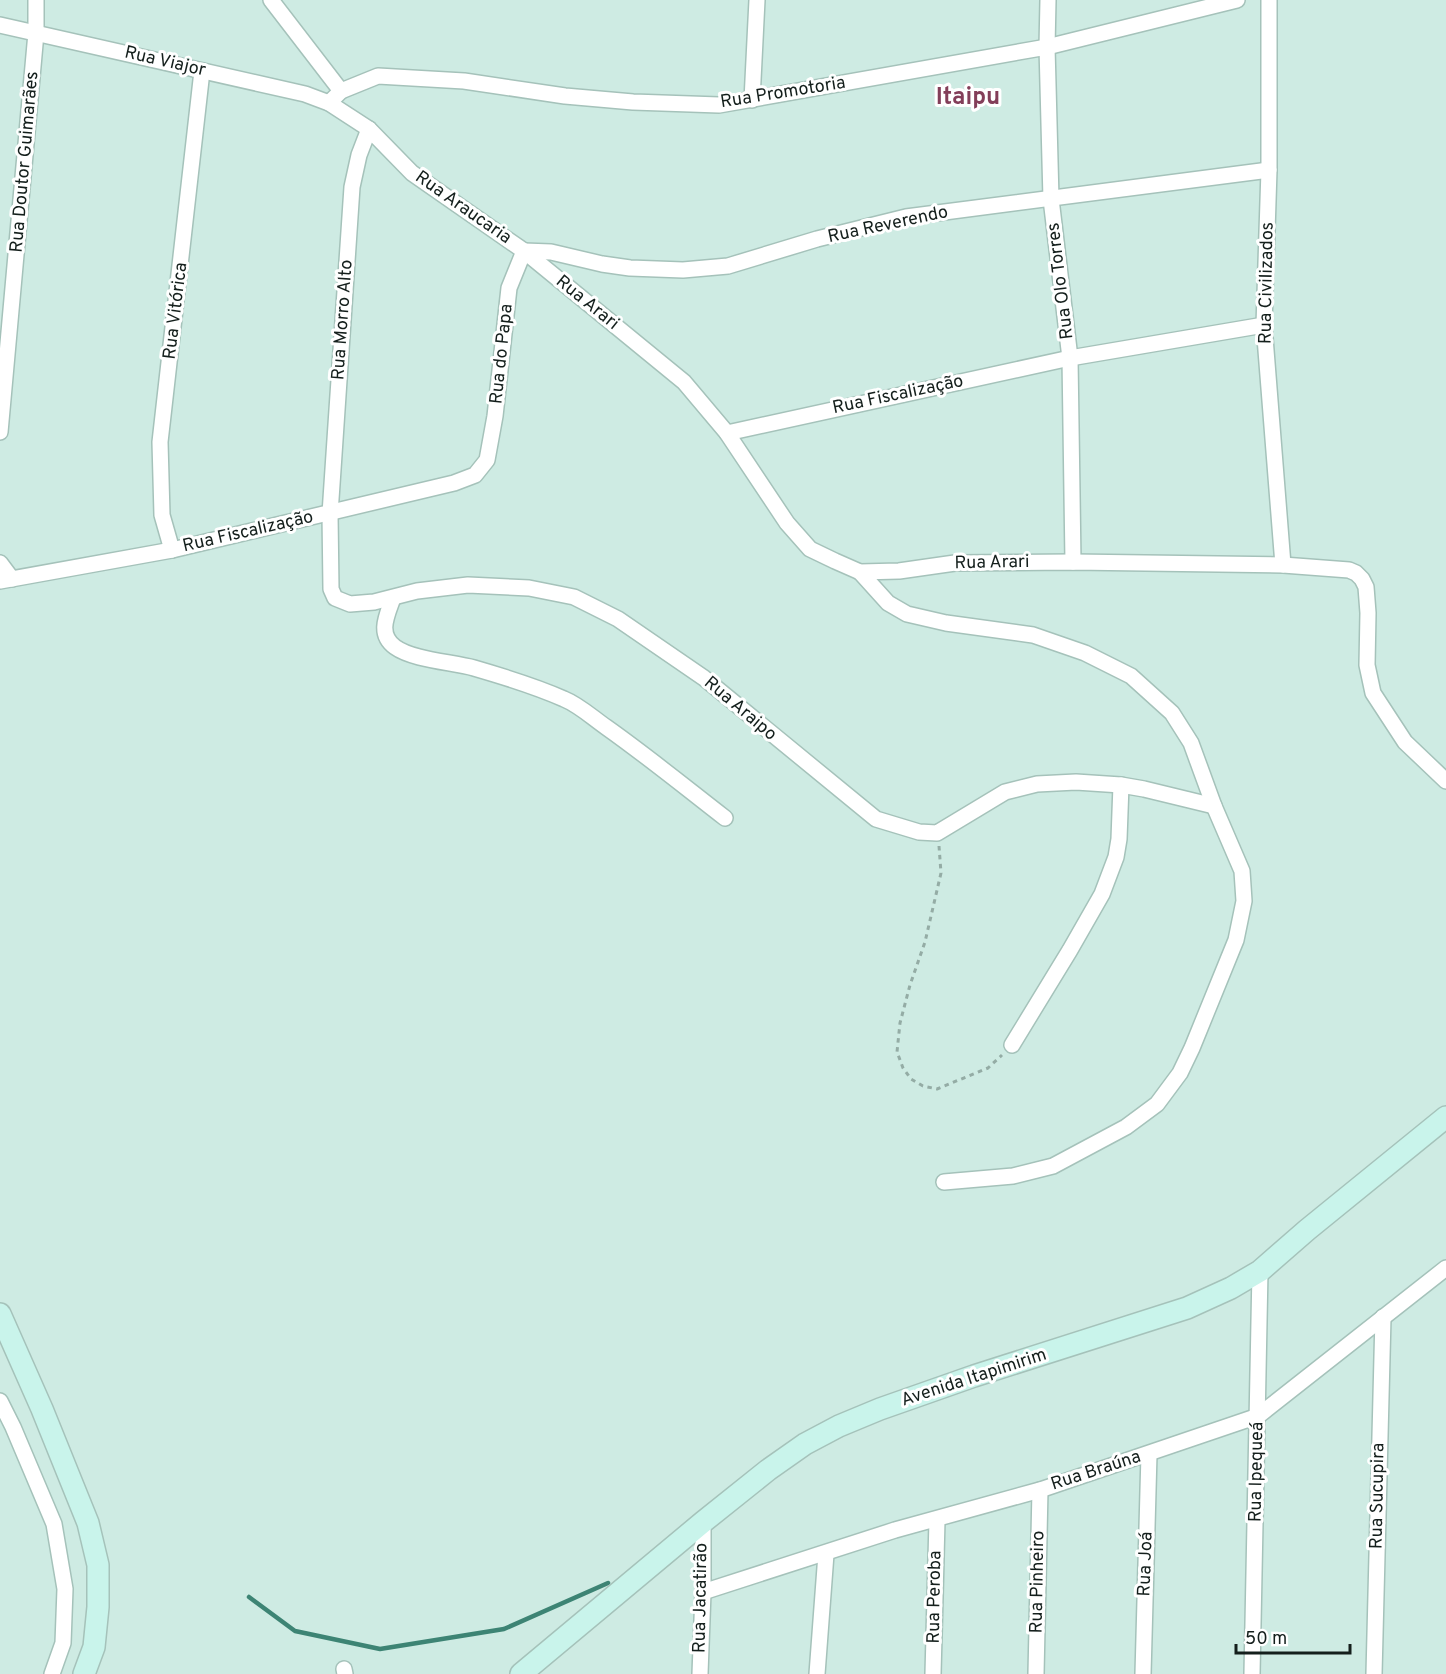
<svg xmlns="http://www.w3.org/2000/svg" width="1446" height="1674" font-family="Overpass,sans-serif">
	<rect width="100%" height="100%" fill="#ceebe3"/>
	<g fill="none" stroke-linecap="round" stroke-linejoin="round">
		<path stroke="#3d8474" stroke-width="4.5" d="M249,1597L295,1631L380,1649L504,1629L608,1583"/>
		<g stroke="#a5c2ba" stroke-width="18">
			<g id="minor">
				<path d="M271,0L341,91"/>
				<path d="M1048,0L1047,47L1051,199L1070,358L1073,562"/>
				<path d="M1269,0V170L1264,325L1283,565"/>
				<path d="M0,25L305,94L329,103L369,129L412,173L524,251L684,382L727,433L787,523L810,549L835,561L860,572L899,571L955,563L1073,562L1283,565L1349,570L1356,573L1362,579L1366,587L1368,613L1367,665L1373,693L1405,742L1446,781"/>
				<path d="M752,100L757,0"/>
				<path d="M329,103L341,91L378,76L464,81L565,96L633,102L719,105L1047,47L1237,0"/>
				<path d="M369,129L359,155L352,187L330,514L331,589L335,598L350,604L374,602L417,591L468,585L529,588L574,597L618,619L704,678L876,819L919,832L937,833L1005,792L1037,784L1076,782L1121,785L1144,789L1214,806"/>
				<path d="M524,251L551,252L602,264L630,268L683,270L728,266L817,239L906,217L1269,170"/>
				<path d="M0,432L36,33V0"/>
				<path d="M727,433L1070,358L1264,325"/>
				<path d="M172,550L162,515L160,442L202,71"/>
				<path d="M0,563L12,579"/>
				<path d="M860,572L888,603L907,614L946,623L1033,635L1085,653L1131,676L1172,713L1191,743L1214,806L1242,871L1244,901L1236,940L1192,1048L1180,1073L1157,1104L1126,1127L1053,1166L1013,1176L944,1182"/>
				<path d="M0,581L172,550L454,483L475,475L487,460L495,416L509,288L524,251"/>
				<path d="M393,598C387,615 377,634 395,647C413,660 452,662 474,668C505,677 535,686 564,699C579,705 593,718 606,727C647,756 685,787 725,818"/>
				<path d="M1012,1045L1070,950L1102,894L1116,857L1119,839L1121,785"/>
				<path d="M0,1401L13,1427L54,1524L65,1589L63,1643L52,1674"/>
				<path d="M703,1592L895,1530L1040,1490L1258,1416L1446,1268"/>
				<path d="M344,1669L345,1674"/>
				<path d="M700,1674L703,1592V1522"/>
				<path d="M817,1674L826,1554"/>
				<path d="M933,1674L937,1520"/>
				<path d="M1036,1674L1040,1490"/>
				<path d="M1143,1674L1149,1454"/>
				<path d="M1252,1674L1260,1271"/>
				<path d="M1374,1674L1383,1317"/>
			</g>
		</g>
		<g stroke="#a5c2ba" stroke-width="24">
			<g id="secondary">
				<path d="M0,1314L42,1409L88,1523L98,1565V1607L94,1647L84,1674"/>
				<path d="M521,1674L703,1522L768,1470L805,1444L839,1426L880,1409L974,1376L1187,1308L1231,1288L1260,1271L1307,1230L1446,1117"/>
			</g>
		</g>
		<path stroke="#94aca5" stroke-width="3" stroke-dasharray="4.5 4.5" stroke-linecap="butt" d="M939,846L941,873L925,942L910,985L900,1023L897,1052L903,1068L911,1079L923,1086L937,1089L988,1068L1002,1055"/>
		<use href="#minor" stroke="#fff" stroke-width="15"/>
		<use href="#secondary" stroke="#c9f4eb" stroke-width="21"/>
	</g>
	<g text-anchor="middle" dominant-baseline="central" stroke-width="6" stroke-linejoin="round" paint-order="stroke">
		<g font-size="18" fill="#141f1c" stroke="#fff">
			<text transform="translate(165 62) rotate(13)">Rua Viajor</text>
			<text transform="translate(783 93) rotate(-9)">Rua Promotoria</text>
			<text transform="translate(25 162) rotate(-85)">Rua Doutor Guimarães</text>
			<text transform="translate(463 208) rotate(35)">Rua Araucaria</text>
			<text transform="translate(888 225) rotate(-12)">Rua Reverendo</text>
			<text transform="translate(1061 281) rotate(-97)">Rua Olo Torres</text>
			<text transform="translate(1267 283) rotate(-89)">Rua Civilizados</text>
			<text transform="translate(587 303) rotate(39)">Rua Arari</text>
			<text transform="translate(176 311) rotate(-83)">Rua Vitórica</text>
			<text transform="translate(343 320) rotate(-86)">Rua Morro Alto</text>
			<text transform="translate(502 354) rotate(-84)">Rua do Papa</text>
			<text transform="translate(898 395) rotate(-12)">Rua Fiscalização</text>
			<text transform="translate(248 532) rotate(-13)">Rua Fiscalização</text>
			<text transform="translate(992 563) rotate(-1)">Rua Arari</text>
			<text transform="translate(740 709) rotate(40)">Rua Araipo</text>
			<text transform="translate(974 1378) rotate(-18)">Avenida Itapimirim</text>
			<text transform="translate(1096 1471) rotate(-18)">Rua Braúna</text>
			<text transform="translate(1257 1472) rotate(-89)">Rua Ipequeá</text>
			<text transform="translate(1378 1496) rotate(-89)">Rua Sucupira</text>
			<text transform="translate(1146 1564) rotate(-88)">Rua Joá</text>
			<text transform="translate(1038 1582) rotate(-89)">Rua Pinheiro</text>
			<text transform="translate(935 1597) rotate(-89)">Rua Peroba</text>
			<text transform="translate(701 1598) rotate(-89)">Rua Jacatirão</text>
		</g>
		<g font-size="24" font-weight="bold" fill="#833e59" stroke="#fff">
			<text x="968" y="98">Itaipu</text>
		</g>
	</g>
	<path d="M1236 1644v9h114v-9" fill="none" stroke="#141f1c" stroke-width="3"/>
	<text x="1245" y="1644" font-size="18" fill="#141f1c" stroke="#ffffff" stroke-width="4.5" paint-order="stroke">50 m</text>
</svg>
